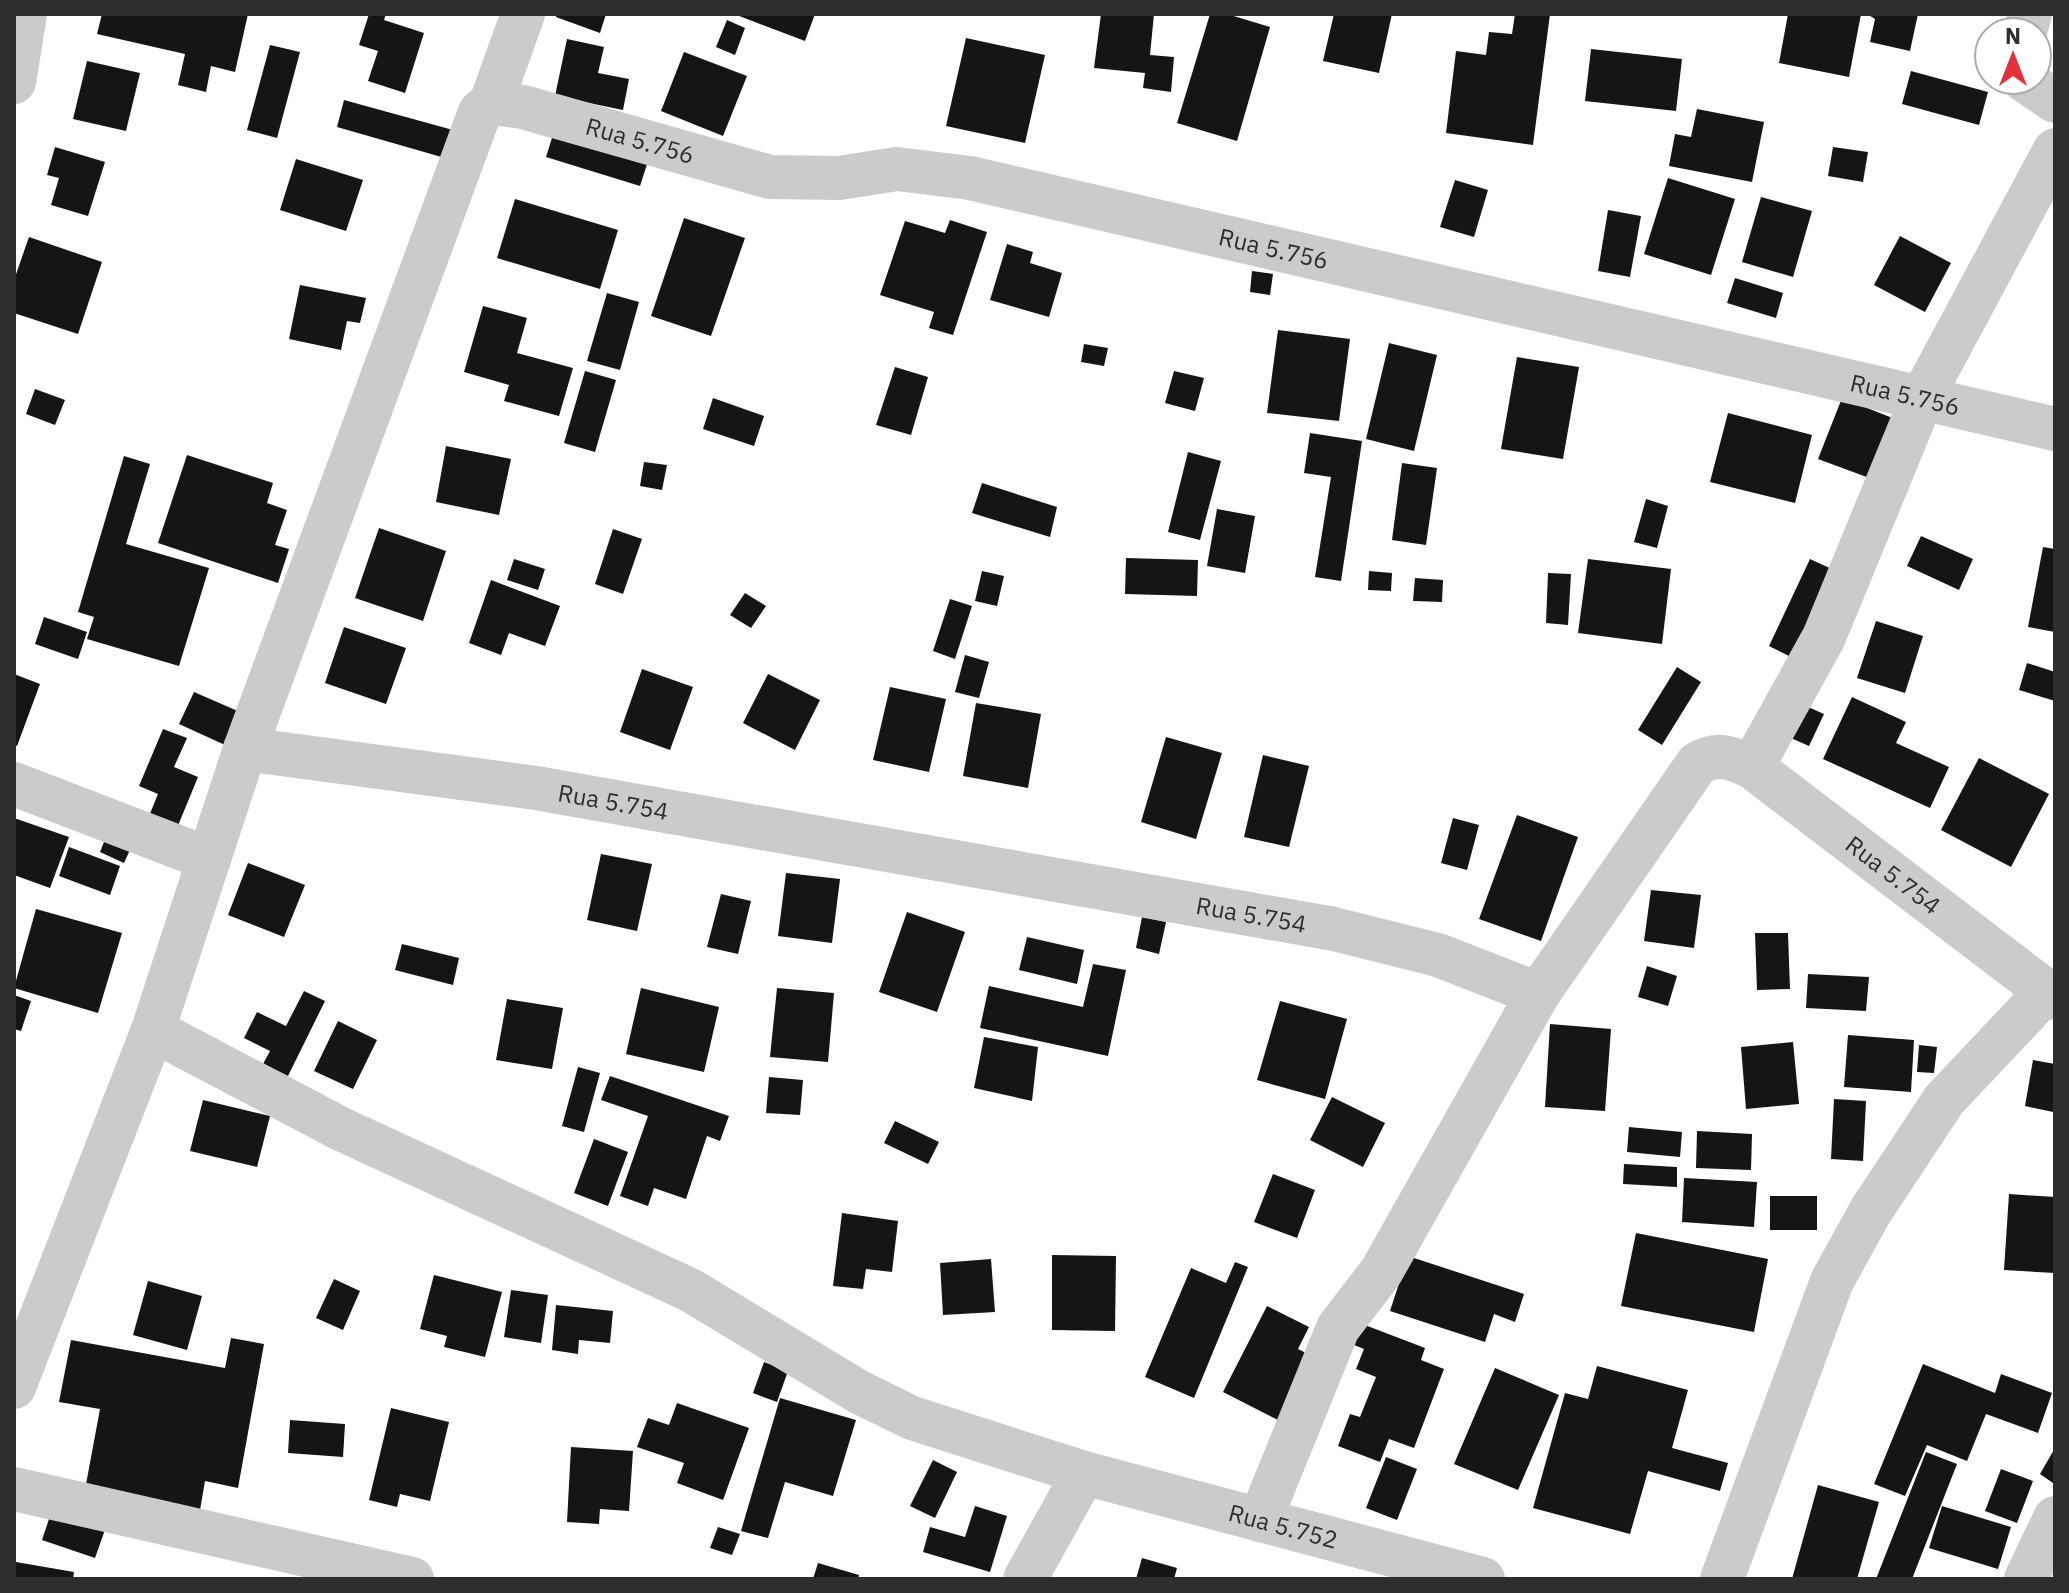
<svg xmlns="http://www.w3.org/2000/svg" width="2069" height="1593" font-family="'IBM Plex Sans',sans-serif">
	<rect width="100%" height="100%" fill="#fff"/>
	<g fill="#151515">
		<path d="M102,14H248L235,72L211,66L206,92L178,85L185,54L97,34Z"/>
		<path d="M369,14H386L384,20L424,33L405,93L368,81L378,51L359,45Z"/>
		<path d="M557,14H606L600,33L556,17Z"/>
		<path d="M734,14H815L805,41Z"/>
		<path d="M1101,14H1154L1150,55L1174,57L1171,92L1143,88L1145,73L1094,68Z"/>
		<path d="M1210,14H1227L1270,27L1237,141L1177,123Z"/>
		<path d="M1334,14H1392L1379,73L1323,61Z"/>
		<path d="M1515,14H1550L1533,145L1446,133L1456,51L1486,55L1489,32L1512,34Z"/>
		<path d="M1788,14H1861L1849,77L1779,63Z"/>
		<path d="M1867,14H1918L1910,51L1870,42L1875,19Z"/>
		<path d="M727,20L745,28L735,55L716,47Z"/>
		<path d="M966,38L1045,55L1025,143L946,126Z"/>
		<path d="M567,39L604,47L598,73L629,79L623,110L555,96Z"/>
		<path d="M270,45L300,52L277,138L247,130Z"/>
		<path d="M1591,49L1682,59L1676,111L1585,101Z"/>
		<path d="M684,52L747,76L723,136L661,111Z"/>
		<path d="M87,61L140,73L126,131L73,119Z"/>
		<path d="M1911,71L1988,92L1979,125L1902,104Z"/>
		<path d="M344,100L453,130L445,158L337,127Z"/>
		<path d="M1697,109L1764,122L1752,182L1669,166L1675,134L1691,137Z"/>
		<path d="M556,125L650,155L640,186L546,157Z"/>
		<path d="M55,147L105,162L88,216L51,205L59,178L47,175Z"/>
		<path d="M1833,147L1868,152L1863,182L1828,176Z"/>
		<path d="M296,159L363,180L346,231L280,210Z"/>
		<path d="M1668,178L1735,199L1711,275L1644,254Z"/>
		<path d="M1455,180L1488,190L1474,237L1440,227Z"/>
		<path d="M1761,197L1812,211L1793,277L1742,262Z"/>
		<path d="M515,199L618,230L600,289L497,258Z"/>
		<path d="M1608,210L1641,216L1630,277L1598,271Z"/>
		<path d="M684,218L745,238L711,336L651,316Z"/>
		<path d="M950,220L987,232L953,335L929,328L934,312L880,295L905,221L945,233Z"/>
		<path d="M1900,236L1951,263L1925,312L1874,285Z"/>
		<path d="M29,237L102,262L78,334L14,313V280Z"/>
		<path d="M1007,244L1033,252L1030,263L1062,273L1049,317L990,300Z"/>
		<path d="M1252,271L1273,274L1270,295L1250,292Z"/>
		<path d="M1735,278L1783,293L1776,318L1727,303Z"/>
		<path d="M300,285L366,298L360,323L347,321L341,350L289,339Z"/>
		<path d="M607,293L639,302L620,370L587,361Z"/>
		<path d="M483,306L527,318L517,353L573,368L559,416L504,401L509,385L464,372Z"/>
		<path d="M1278,330L1350,339L1339,421L1267,413Z"/>
		<path d="M1389,343L1437,355L1414,451L1366,439Z"/>
		<path d="M1084,344L1108,348L1104,366L1081,362Z"/>
		<path d="M1517,357L1579,367L1563,459L1501,449Z"/>
		<path d="M895,367L928,377L911,435L876,425Z"/>
		<path d="M585,371L616,380L595,452L564,443Z"/>
		<path d="M1174,371L1204,378L1195,411L1165,403Z"/>
		<path d="M35,389L65,400L55,425L26,414Z"/>
		<path d="M713,398L764,416L754,446L703,429Z"/>
		<path d="M1842,398L1895,419L1872,479L1818,459Z"/>
		<path d="M1728,413L1812,435L1795,503L1710,482Z"/>
		<path d="M1310,433L1362,441L1341,581L1315,577L1331,477L1304,473Z"/>
		<path d="M446,446L511,459L499,515L436,502Z"/>
		<path d="M1188,452L1221,461L1200,540L1168,532Z"/>
		<path d="M187,455L273,483L267,503L287,510L275,545L289,549L278,583L158,543Z"/>
		<path d="M124,456L150,464L126,544L209,568L179,666L87,639L94,617L78,612Z"/>
		<path d="M644,462L667,465L662,490L640,486Z"/>
		<path d="M1402,463L1437,468L1426,545L1392,540Z"/>
		<path d="M982,483L1057,507L1050,537L972,513Z"/>
		<path d="M1646,499L1668,506L1657,548L1634,542Z"/>
		<path d="M1217,509L1255,516L1245,573L1207,566Z"/>
		<path d="M379,528L446,551L423,621L355,598Z"/>
		<path d="M613,529L642,539L623,594L595,584Z"/>
		<path d="M1921,536L1973,559L1959,590L1907,566Z"/>
		<path d="M2043,547L2055,549V632L2028,627Z"/>
		<path d="M1126,558L1198,560L1197,596L1125,594Z"/>
		<path d="M514,559L545,569L538,590L507,580Z"/>
		<path d="M1588,559L1671,569L1662,644L1578,633Z"/>
		<path d="M1810,559L1836,571L1795,659L1769,646Z"/>
		<path d="M982,571L1004,576L997,606L975,601Z"/>
		<path d="M1369,571L1392,573L1391,591L1368,590Z"/>
		<path d="M1548,573L1571,574L1568,625L1546,623Z"/>
		<path d="M1415,578L1443,580L1442,602L1413,601Z"/>
		<path d="M491,580L560,606L545,646L509,633L501,655L469,643Z"/>
		<path d="M745,593L766,606L751,628L730,615Z"/>
		<path d="M950,599L972,606L955,659L933,651Z"/>
		<path d="M44,617L87,632L78,659L35,644Z"/>
		<path d="M1876,621L1923,636L1905,693L1857,678Z"/>
		<path d="M344,627L406,648L386,704L325,683Z"/>
		<path d="M965,655L989,662L979,698L955,692Z"/>
		<path d="M2027,663L2055,672V701L2019,690Z"/>
		<path d="M1677,667L1701,682L1662,745L1638,730Z"/>
		<path d="M642,669L693,687L670,750L620,732Z"/>
		<path d="M14,674L40,684L17,746L14,745Z"/>
		<path d="M768,674L820,700L795,750L743,723Z"/>
		<path d="M890,687L946,699L929,772L873,760Z"/>
		<path d="M194,692L240,712L225,745L179,724Z"/>
		<path d="M1852,697L1906,722L1896,743L1949,767L1930,808L1823,759Z"/>
		<path d="M976,703L1041,714L1028,788L963,776Z"/>
		<path d="M1799,703L1824,714L1809,746L1784,735Z"/>
		<path d="M163,729L187,738L174,767L198,777L177,828L149,816L158,794L139,786Z"/>
		<path d="M1166,737L1222,753L1196,839L1141,822Z"/>
		<path d="M1263,755L1309,766L1289,847L1244,837Z"/>
		<path d="M1979,758L2049,794L2011,867L1941,830Z"/>
		<path d="M1517,815L1578,837L1541,941L1479,919Z"/>
		<path d="M14,818L69,837L50,888L14,875Z"/>
		<path d="M1453,818L1479,825L1467,870L1441,863Z"/>
		<path d="M110,827L135,839L124,863L100,852Z"/>
		<path d="M69,847L120,866L110,895L59,876Z"/>
		<path d="M601,854L652,864L637,931L587,920Z"/>
		<path d="M248,863L305,885L284,937L228,915Z"/>
		<path d="M786,873L840,879L832,943L778,936Z"/>
		<path d="M1651,890L1701,895L1694,948L1644,941Z"/>
		<path d="M721,894L751,901L738,954L707,947Z"/>
		<path d="M36,909L122,933L98,1013L14,988Z"/>
		<path d="M907,912L965,932L937,1012L879,992Z"/>
		<path d="M1142,917L1166,922L1159,954L1136,948Z"/>
		<path d="M1755,933H1788L1790,989L1757,990Z"/>
		<path d="M1027,937L1084,950L1077,984L1019,970Z"/>
		<path d="M402,944L459,958L453,985L395,970Z"/>
		<path d="M1093,964L1126,970L1108,1056L980,1028L989,986L1083,1007Z"/>
		<path d="M1647,966L1677,976L1668,1006L1638,997Z"/>
		<path d="M1808,974L1869,977L1866,1011L1806,1008Z"/>
		<path d="M641,988L719,1007L704,1072L626,1054Z"/>
		<path d="M777,988L834,993L828,1062L770,1057Z"/>
		<path d="M304,991L325,1001L288,1076L263,1064L270,1051L244,1038L257,1012L286,1026Z"/>
		<path d="M14,995L31,1001L21,1031L14,1029Z"/>
		<path d="M507,999L563,1008L552,1069L496,1060Z"/>
		<path d="M1280,1001L1347,1019L1325,1099L1257,1080Z"/>
		<path d="M338,1021L377,1040L353,1089L314,1071Z"/>
		<path d="M1550,1024L1611,1029L1605,1111L1545,1107Z"/>
		<path d="M1848,1035L1914,1040L1911,1092L1844,1087Z"/>
		<path d="M984,1037L1038,1047L1032,1101L974,1088Z"/>
		<path d="M1793,1042L1799,1104L1746,1109L1741,1047Z"/>
		<path d="M1919,1045L1937,1047L1934,1073L1917,1072Z"/>
		<path d="M2033,1060L2055,1064L2053,1112L2025,1106Z"/>
		<path d="M578,1067L600,1073L584,1132L562,1126Z"/>
		<path d="M610,1076L729,1116L720,1141L707,1136L686,1199L654,1188L648,1206L620,1196L648,1116L601,1100Z"/>
		<path d="M769,1077L803,1080L800,1115L766,1113Z"/>
		<path d="M1332,1097L1385,1123L1363,1167L1310,1140Z"/>
		<path d="M1834,1099L1866,1101L1863,1161L1831,1159Z"/>
		<path d="M203,1100L270,1116L257,1167L190,1151Z"/>
		<path d="M895,1121L939,1142L928,1164L884,1143Z"/>
		<path d="M1629,1127L1682,1132L1680,1157L1627,1152Z"/>
		<path d="M1697,1131L1752,1134L1751,1170L1696,1168Z"/>
		<path d="M594,1139L628,1152L608,1206L574,1193Z"/>
		<path d="M1624,1164L1677,1167V1187L1623,1184Z"/>
		<path d="M1273,1174L1315,1190L1297,1238L1254,1222Z"/>
		<path d="M1684,1178L1757,1182L1754,1227L1682,1222Z"/>
		<path d="M2009,1194L2055,1197V1273L2004,1270Z"/>
		<rect x="1770" y="1196" width="47" height="34"/>
		<path d="M842,1213L898,1221L892,1272L866,1269L863,1289L833,1286Z"/>
		<path d="M1636,1233L1768,1259L1754,1332L1621,1306Z"/>
		<path d="M1052,1255L1116,1256L1115,1331L1052,1330Z"/>
		<path d="M1408,1256L1524,1294L1515,1322L1494,1314L1485,1342L1390,1311Z"/>
		<path d="M991,1259L995,1312L943,1315L940,1263Z"/>
		<path d="M1235,1262L1248,1267L1194,1398L1145,1377L1191,1268L1226,1283Z"/>
		<path d="M434,1275L502,1292L485,1357L444,1347L447,1336L420,1329Z"/>
		<path d="M334,1279L360,1291L343,1330L316,1318Z"/>
		<path d="M148,1281L202,1296L187,1350L133,1335Z"/>
		<path d="M511,1290L548,1295L541,1343L504,1337Z"/>
		<path d="M556,1305L613,1311L610,1343L579,1340L578,1354L552,1350Z"/>
		<path d="M1267,1306L1309,1327L1298,1349L1314,1357L1280,1421L1223,1392Z"/>
		<path d="M1357,1322L1425,1348L1421,1360L1444,1369L1414,1448L1389,1439L1380,1462L1338,1446L1350,1414L1360,1417L1376,1377L1356,1369L1364,1349L1349,1343Z"/>
		<path d="M231,1338L264,1344L238,1488L205,1481L199,1516L84,1495L100,1409L59,1402L71,1340L225,1368Z"/>
		<path d="M764,1362L788,1371L777,1402L753,1393Z"/>
		<path d="M1923,1364L1995,1393L2001,1374L2052,1393L2038,1433L1986,1414L1967,1461L1927,1445L1905,1496L1874,1484Z"/>
		<path d="M1597,1366L1688,1390L1672,1448L1728,1463L1720,1491L1648,1471L1630,1534L1533,1508L1565,1393L1588,1399Z"/>
		<path d="M1495,1368L1559,1395L1518,1490L1454,1464Z"/>
		<path d="M780,1398L856,1420L833,1496L785,1482L768,1538L741,1531Z"/>
		<path d="M677,1403L749,1428L723,1500L677,1483L684,1463L637,1447L648,1418L669,1425Z"/>
		<path d="M391,1408L449,1422L430,1501L400,1494L397,1507L369,1500Z"/>
		<path d="M290,1420L345,1424L343,1457L288,1453Z"/>
		<path d="M571,1447L633,1451L629,1511L600,1509L599,1524L567,1522Z"/>
		<path d="M2055,1448V1480L2053,1483L2040,1474Z"/>
		<path d="M1926,1452L1957,1464L1912,1579H1876Z"/>
		<path d="M1386,1457L1417,1469L1397,1520L1366,1508Z"/>
		<path d="M933,1460L957,1472L935,1518L910,1506Z"/>
		<path d="M2001,1469L2033,1481L2017,1523L1985,1511Z"/>
		<path d="M1818,1485L1879,1502L1857,1579H1792Z"/>
		<path d="M975,1506L1007,1516L990,1572L923,1552L930,1527L965,1537Z"/>
		<path d="M1942,1506L2011,1527L1998,1569L1929,1548Z"/>
		<path d="M52,1510L106,1527L95,1558L42,1540Z"/>
		<path d="M718,1527L740,1534L732,1555L710,1548Z"/>
		<path d="M1142,1558L1177,1568L1174,1579H1136Z"/>
		<path d="M16,1562L74,1572L73,1579H14Z"/>
		<path d="M818,1563L859,1575L858,1579H813Z"/>
	</g>
	<g fill="none" stroke-linecap="round" stroke-linejoin="round">
		<g stroke="#cbcbcb" stroke-width="44">
			<path d="M2025,32L2030,14"/>
			<path d="M2024,80L2055,101"/>
			<path d="M14,82L25,14"/>
			<path id="s1" d="M491,103L523,107L770,177L839,178L897,169L970,178L2055,429"/>
			<path id="s2" d="M245,749L536,788L1334,929L1438,955L1538,994L1697,764C1717,751 1732,758 1752,767L2055,998"/>
			<path d="M1752,767L1824,637L1923,396L2055,150"/>
			<path d="M14,784L209,859"/>
			<path id="s3" d="M153,1030L341,1129L690,1290L859,1392L912,1418L1084,1473L1483,1579"/>
			<path d="M14,1387L153,1030L245,749L480,112L491,103L523,14"/>
			<path d="M14,1489L412,1579"/>
			<path d="M1260,1520L1338,1328L1381,1272L1538,994"/>
			<path d="M1025,1579L1084,1473"/>
			<path d="M1722,1579L1832,1281L1870,1212L1944,1100L2046,992"/>
			<path d="M2026,1579L2055,1518"/>
		</g>
	</g>
	<g text-anchor="middle" dominant-baseline="central" stroke-width="8" stroke-linejoin="round" paint-order="stroke">
		<g font-size="24" fill="#2e2e2e" stroke="#fff">
			<text stroke="none"><textPath href="#s1" startOffset="154">Rua 5.756</textPath></text>
			<text stroke="none"><textPath href="#s1" startOffset="802">Rua 5.756</textPath></text>
			<text stroke="none"><textPath href="#s1" startOffset="1450">Rua 5.756</textPath></text>
			<text stroke="none"><textPath href="#s2" startOffset="372">Rua 5.754</textPath></text>
			<text stroke="none"><textPath href="#s2" startOffset="1834">Rua 5.754</textPath></text>
			<text stroke="none"><textPath href="#s2" startOffset="1020">Rua 5.754</textPath></text>
			<text stroke="none"><textPath href="#s3" startOffset="1240">Rua 5.752</textPath></text>
		</g>
	</g>
	<rect width="2069" height="1593" fill="none" stroke="#2e2e2e" stroke-width="32"/>
	<g transform="translate(2013 56)"><circle r="38" fill="#ffffff" stroke="#ababab" stroke-width="2"/>
	<path d="M0-6L14 30L0 20L-14 30Z" fill="#e33138"/>
	<text y="-12" font-size="22" font-weight="bold" text-anchor="middle" fill="#2e2e2e">N</text>
	</g>
</svg>
